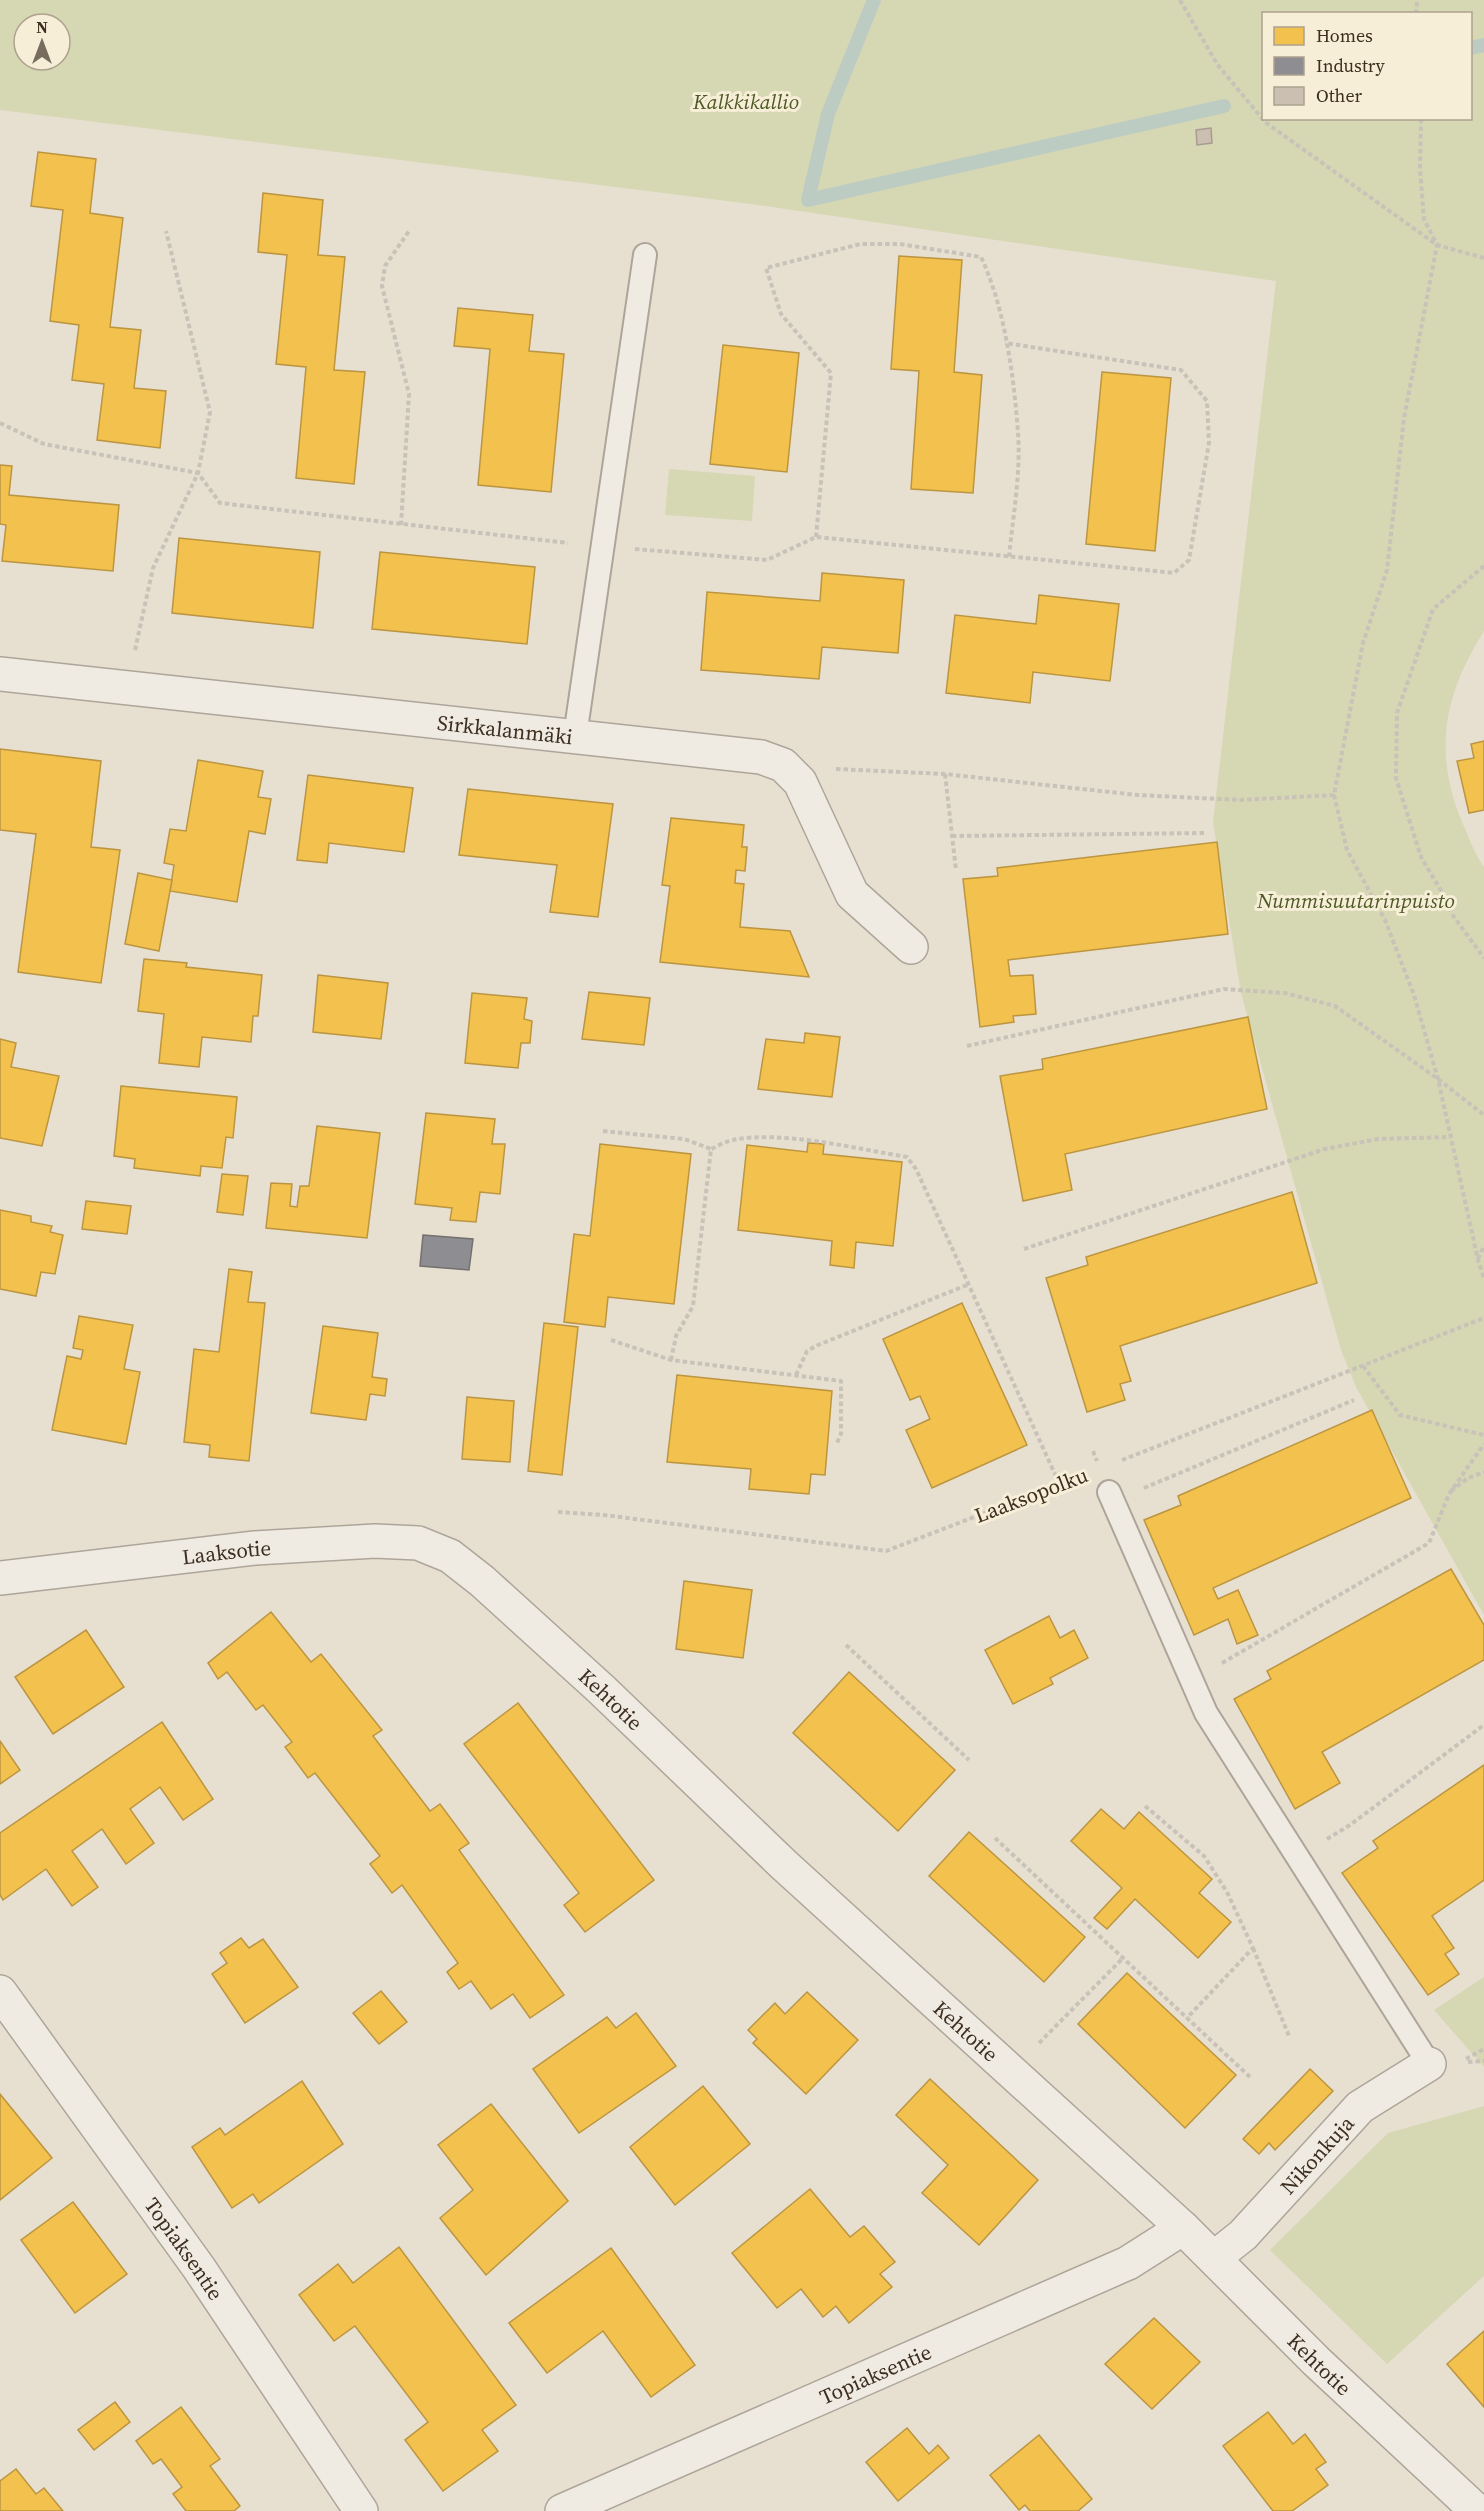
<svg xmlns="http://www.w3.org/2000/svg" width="1484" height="2511" font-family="'Source Serif 4',serif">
	<rect width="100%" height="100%" fill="#e7e0d1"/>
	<g fill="#d6d7b3" fill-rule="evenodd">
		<path d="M0,0H1484V631C1442,698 1432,757 1466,831C1471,843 1476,856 1484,867V1615L1356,1387L1341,1350L1241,993L1213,822L1276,281L751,204L0,110ZM1264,14H1470V118H1264ZM24,24H60V60H24Z"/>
		<path d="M669,469L755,476L752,521L665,515Z"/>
		<path d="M1484,1977V2067L1434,2010Z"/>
		<path d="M1484,2106V2276L1387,2364L1270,2250L1388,2133Z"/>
	</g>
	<g fill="#f2c14e" stroke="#bc9540" stroke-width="1.5">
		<path d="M38,152L96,159L90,213L123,218L110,327L141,330L134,388L166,391L160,448L97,440L104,384L72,380L79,325L50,321L63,210L31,206Z"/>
		<path d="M263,193L323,200L318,255L345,257L334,370L365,372L354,484L296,478L306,367L276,364L287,255L258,252Z"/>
		<path d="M899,256L962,260L954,372L982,375L973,493L911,489L919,371L891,369Z"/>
		<path d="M458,308L533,315L529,351L564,354L551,492L478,485L490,349L454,346Z"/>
		<path d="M723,345L799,353L787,472L710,464Z"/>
		<path d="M1102,372L1171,378L1155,551L1086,544Z"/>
		<path d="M0,465L12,466L9,495L119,505L113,571L2,561L6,525L0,524Z"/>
		<path d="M179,538L320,552L313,628L172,613Z"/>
		<path d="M380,552L535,567L527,644L372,629Z"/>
		<path d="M822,573L904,580L898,653L822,647L819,679L701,670L707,592L820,601Z"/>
		<path d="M1039,595L1119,604L1110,681L1033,672L1030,703L946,693L955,615L1036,624Z"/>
		<path d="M1484,741V810L1469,813L1457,761L1474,758L1471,744Z"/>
		<path d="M0,749L101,761L91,847L120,850L101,983L18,972L36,834L0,830Z"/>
		<path d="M198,760L263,771L258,797L271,799L265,834L249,831L237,902L170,891L174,865L164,863L170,829L186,831Z"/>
		<path d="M308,775L413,788L404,852L329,843L327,863L297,860Z"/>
		<path d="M468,789L613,804L598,917L550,912L557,865L459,855Z"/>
		<path d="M671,818L744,825L742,847H747L745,871L736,870L735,883L744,884L740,927L790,931L809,977L660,962L670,886L662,885Z"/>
		<path d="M1217,842L1228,934L1008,960L1010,976L1033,975L1036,1014L1013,1016L1014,1022L980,1027L963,879L998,876L997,868Z"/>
		<path d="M138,873L172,880L159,951L125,944Z"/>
		<path d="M144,959L187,963L186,967L262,975L258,1016H253L251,1042L202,1037L199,1067L159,1063L164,1014L138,1011Z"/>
		<path d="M318,975L388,983L381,1039L313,1032Z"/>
		<path d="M589,992L650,998L644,1045L582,1039Z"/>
		<path d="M472,993L527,998L524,1019L532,1021L530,1043H521L518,1068L465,1063Z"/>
		<path d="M1248,1017L1267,1109L1065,1154L1072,1190L1023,1201L1000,1076L1043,1069L1042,1059Z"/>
		<path d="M805,1033L840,1037L832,1097L758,1089L766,1039L804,1043Z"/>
		<path d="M0,1039L16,1043L11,1067L59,1076L42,1146L0,1138Z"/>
		<path d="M121,1086L237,1097L233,1138L226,1137L222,1168L201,1166L200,1176L134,1168L135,1159L114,1156Z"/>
		<path d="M426,1113L495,1119L492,1144H505L500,1194L480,1192L476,1222L450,1220L452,1208L415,1204Z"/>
		<path d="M317,1126L380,1133L367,1238L266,1228L271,1183L292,1184L290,1206L297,1207L300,1186H309Z"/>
		<path d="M808,1143L824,1144L823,1154L902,1162L893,1246L856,1242L854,1268L830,1265L832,1241L738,1230L747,1145L807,1152Z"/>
		<path d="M600,1144L691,1154L674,1304L608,1297L605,1327L564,1322L574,1234L590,1236Z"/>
		<path d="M222,1174L248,1176L243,1215L217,1212Z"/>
		<path d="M1292,1192L1317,1283L1120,1346L1131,1381L1120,1384L1125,1400L1087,1412L1046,1278L1088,1265L1086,1257Z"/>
		<path d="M86,1201L131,1206L127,1234L82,1229Z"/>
		<path d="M0,1210L31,1216V1222L52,1226L50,1232L63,1235L55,1274L41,1272L36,1296L0,1289Z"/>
		<path d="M229,1269L252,1272L248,1302L265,1303L249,1461L209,1457L210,1445L184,1442L194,1349L219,1352Z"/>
		<path d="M962,1303L1027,1445L932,1488L906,1430L930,1419L920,1396L910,1400L883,1339Z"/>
		<path d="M79,1316L133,1325L124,1369L140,1372L126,1444L52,1430L67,1356L81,1359L83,1350L73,1348Z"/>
		<path d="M544,1323L578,1327L562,1475L528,1471Z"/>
		<path d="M323,1326L378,1333L372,1377L387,1379L385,1396L370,1394L366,1420L311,1413Z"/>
		<path d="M677,1375L832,1391L825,1475L811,1474L809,1494L749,1489L751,1469L667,1462Z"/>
		<path d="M467,1397L514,1401L510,1462L462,1459Z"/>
		<path d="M1372,1410L1411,1498L1213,1588L1218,1599L1238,1590L1258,1635L1237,1644L1228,1619L1194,1635L1144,1520L1181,1505L1178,1496Z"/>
		<path d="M1451,1569L1484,1625V1660L1322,1752L1340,1783L1295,1809L1234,1699L1271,1679L1267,1671Z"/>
		<path d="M684,1581L752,1590L743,1658L676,1649Z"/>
		<path d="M271,1612L311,1662L321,1654L382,1730L373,1736L430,1811L440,1804L469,1843L459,1850L564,1995L530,2018L513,1994L491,2009L471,1981L459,1989L447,1972L458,1963L402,1885L392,1893L370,1864L380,1856L315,1773L308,1778L285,1747L292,1742L263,1705L256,1710L227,1672L218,1679L208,1663Z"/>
		<path d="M1049,1616L1060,1638L1074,1630L1088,1658L1050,1678L1053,1684L1013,1704L985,1650Z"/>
		<path d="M86,1630L124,1687L53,1734L15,1677Z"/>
		<path d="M849,1672L955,1770L898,1831L793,1733Z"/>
		<path d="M518,1703L654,1880L585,1932L564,1905L579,1893L464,1744Z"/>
		<path d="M162,1722L213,1799L183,1820L160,1787L130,1809L154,1843L126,1864L102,1829L72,1851L98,1887L72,1906L46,1869L3,1900L0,1895V1833Z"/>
		<path d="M0,1741L20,1770L0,1784Z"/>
		<path d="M1484,1765V1880L1432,1916L1454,1948L1445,1954L1459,1974L1428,1995L1342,1873L1378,1848L1373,1841Z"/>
		<path d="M1101,1809L1124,1829L1139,1812L1212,1879L1199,1893L1231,1922L1198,1958L1135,1899L1107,1929L1094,1918L1122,1888L1071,1841Z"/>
		<path d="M969,1832L1085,1937L1044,1982L929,1876Z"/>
		<path d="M241,1938L249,1948L263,1939L298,1987L245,2023L212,1974L227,1963L220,1953Z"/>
		<path d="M1127,1973L1236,2075L1185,2128L1078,2024Z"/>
		<path d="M381,1991L407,2022L379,2044L353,2013Z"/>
		<path d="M807,1992L858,2040L806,2094L753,2043L757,2039L748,2030L775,2003L785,2014Z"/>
		<path d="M636,2013L676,2066L579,2133L533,2069L607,2017L616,2028Z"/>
		<path d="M1310,2069L1333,2091L1275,2150L1269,2143L1259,2154L1243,2139Z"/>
		<path d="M930,2079L1038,2180L979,2245L922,2193L948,2165L896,2115Z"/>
		<path d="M302,2081L343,2144L259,2203L253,2194L232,2208L192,2147L220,2128L225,2135Z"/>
		<path d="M703,2086L750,2144L675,2205L630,2147Z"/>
		<path d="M0,2094L52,2158L0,2200Z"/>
		<path d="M491,2104L568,2201L486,2275L440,2218L473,2190L438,2145Z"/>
		<path d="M810,2189L850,2237L864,2226L895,2262L880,2274L892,2287L849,2323L836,2306L823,2317L801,2289L777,2308L732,2253Z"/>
		<path d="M73,2202L127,2274L75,2313L21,2240Z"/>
		<path d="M399,2247L516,2405L482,2430L498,2451L443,2491L405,2440L428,2422L355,2326L334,2341L299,2295L338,2264L353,2283Z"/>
		<path d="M611,2248L695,2365L651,2397L603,2331L547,2373L509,2323Z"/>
		<path d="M1154,2318L1200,2362L1152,2409L1105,2364Z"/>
		<path d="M1484,2331V2407L1447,2364Z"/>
		<path d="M115,2402L130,2422L94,2450L78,2430Z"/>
		<path d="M181,2407L220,2459L210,2466L240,2506L234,2511H186L173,2494L182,2487L161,2459L153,2464L136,2441Z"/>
		<path d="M1268,2412L1293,2444L1305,2434L1326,2462L1316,2469L1328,2485L1292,2511H1273L1223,2446Z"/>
		<path d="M907,2428L929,2454L938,2445L949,2458L898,2501L866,2462Z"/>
		<path d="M1039,2435L1092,2499L1078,2511H1030L1025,2505L1019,2510L990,2475Z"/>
		<path d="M16,2469L36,2494L44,2488L63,2511H0V2481Z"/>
	</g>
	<path fill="#8d8d92" stroke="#757070" stroke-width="1.5" d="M423,1235L473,1239L469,1270L420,1266Z"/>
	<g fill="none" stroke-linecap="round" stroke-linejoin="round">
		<g stroke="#bcccc2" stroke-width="14">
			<path d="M874,0L828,114L808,200L1224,106"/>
			<path d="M1470,48L1484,45"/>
		</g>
	</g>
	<path fill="#cbbfb2" stroke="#a89c90" stroke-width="1.5" d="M1211,128L1212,143L1197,145L1196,130Z"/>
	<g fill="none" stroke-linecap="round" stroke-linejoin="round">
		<g stroke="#ada599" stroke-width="26">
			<g id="service">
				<path d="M575,736L645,255"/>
				<path d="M1109,1492L1206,1713L1429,2064"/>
			</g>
		</g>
		<g stroke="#ada599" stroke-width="36">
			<g id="minor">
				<path id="s1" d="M0,674L761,757L783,765L800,782L852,894L911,947"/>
				<path id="s2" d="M0,1992L199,2268L361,2511"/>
				<path id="s3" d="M1214,2258L1243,2235L1360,2107L1429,2064"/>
				<path id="s4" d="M562,2511L1128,2263L1183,2228"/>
			</g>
		</g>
		<g stroke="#ada599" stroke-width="36">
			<g id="tertiary">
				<path id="s5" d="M0,1578L255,1548L375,1541L418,1543L450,1556L482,1581L601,1689L783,1864L1183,2228L1316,2361L1477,2511"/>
			</g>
		</g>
		<g stroke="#c8c2b9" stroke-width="4" stroke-dasharray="4.5 3" stroke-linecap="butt">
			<path d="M1180,0L1217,64L1265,122L1437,245L1484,258"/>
			<path d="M1416,14L1417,0"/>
			<path d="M0,423L44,444L198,473L220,503L568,543"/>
			<path d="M401,525L409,394L382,286L385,266L409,231"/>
			<path d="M816,537L831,373L781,314L766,268L860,244H900L981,257C1005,308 1014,377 1018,433C1021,473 1013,516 1009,557"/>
			<path d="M635,549L767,560L816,537L1174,573L1189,560L1209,443L1207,401L1181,370L1005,343"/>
			<path d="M1484,566L1433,609L1397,713L1396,778L1421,857L1443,894L1454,917L1484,958"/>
			<path d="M135,650L153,568L198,473L210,412L166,231"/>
			<path d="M836,769L945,774L1137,795L1240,800L1334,795L1363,643L1387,570L1404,418L1437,245L1424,219L1420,169L1421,118"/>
			<path d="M945,774L956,870"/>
			<path d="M1334,795L1347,850L1385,920L1414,995L1438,1079L1478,1260L1484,1278"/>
			<path d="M952,836L1204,833"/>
			<path d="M967,1046L1224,989L1285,993L1335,1006L1438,1079L1484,1115"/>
			<path d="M603,1131L684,1139L711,1149"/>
			<path d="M1024,1249L1325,1149L1378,1139L1451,1137"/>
			<path d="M1478,1259L1484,1246"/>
			<path d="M611,1340L671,1360L841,1381V1434L837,1443"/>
			<path d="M671,1360L676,1336L693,1306L711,1149C718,1146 726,1141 733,1140C781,1130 858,1149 907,1157L916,1169L1059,1483"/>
			<path d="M1363,1366L1400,1415L1484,1435"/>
			<path d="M796,1375L807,1351L818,1345L967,1285"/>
			<path d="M1093,1451L1097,1461"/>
			<path d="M1122,1460L1484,1318"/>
			<path d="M1144,1488L1354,1400"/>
			<path d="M1451,1491L1468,1478L1484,1472"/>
			<path d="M558,1512L604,1515L886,1551L1078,1477"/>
			<path d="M846,1645L969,1760"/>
			<path d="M1222,1663L1429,1543L1449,1494L1484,1444"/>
			<path d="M1145,1806L1204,1856L1227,1892L1253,1948L1187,2018"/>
			<path d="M995,1838L1251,2078"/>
			<path d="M1327,1839L1350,1825L1484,1725"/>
			<path d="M1253,1948L1289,2036"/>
			<path d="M1039,2043L1123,1958"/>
			<path d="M1466,2059L1484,2049"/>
			<path d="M1468,2062L1484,2061"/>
		</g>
		<use href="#service" stroke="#efebe3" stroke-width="22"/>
		<use href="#minor" stroke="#efebe3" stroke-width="33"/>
		<use href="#tertiary" stroke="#efebe3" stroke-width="33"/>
	</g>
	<g text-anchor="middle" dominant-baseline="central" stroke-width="6" stroke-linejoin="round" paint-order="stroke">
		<g font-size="21" font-style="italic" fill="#4d5a26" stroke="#f7eed8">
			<text x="746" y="101">Kalkkikallio</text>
			<text x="1356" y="900">Nummisuutarinpuisto</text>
		</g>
		<g font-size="21" fill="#3d2e20" stroke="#f7eed8">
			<text stroke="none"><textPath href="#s1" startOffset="508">Sirkkalanmäki</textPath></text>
			<text transform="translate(1031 1495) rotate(-21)">Laaksopolku</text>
			<text stroke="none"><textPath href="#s5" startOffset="228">Laaksotie</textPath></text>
			<text stroke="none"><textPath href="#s5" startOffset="670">Kehtotie</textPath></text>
			<text stroke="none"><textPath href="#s5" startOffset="1156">Kehtotie</textPath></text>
			<text stroke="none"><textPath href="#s3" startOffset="146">Nikonkuja</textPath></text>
			<text stroke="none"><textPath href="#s2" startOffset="316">Topiaksentie</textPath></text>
			<text stroke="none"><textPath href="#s5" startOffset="1642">Kehtotie</textPath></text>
			<text stroke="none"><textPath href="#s4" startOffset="342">Topiaksentie</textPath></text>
		</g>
	</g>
	<rect x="1262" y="12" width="210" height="108" fill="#f7eed8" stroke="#ada18e" stroke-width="1.5"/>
	<rect x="1274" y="27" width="30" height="18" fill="#f2c14e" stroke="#ada18e" stroke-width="1.5"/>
	<text x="1316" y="42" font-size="18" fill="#3d2e20">Homes</text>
	<rect x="1274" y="57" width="30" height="18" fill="#8d8d92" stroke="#ada18e" stroke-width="1.5"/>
	<text x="1316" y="72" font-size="18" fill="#3d2e20">Industry</text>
	<rect x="1274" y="87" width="30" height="18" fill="#cbbfb2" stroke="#ada18e" stroke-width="1.5"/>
	<text x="1316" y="102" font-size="18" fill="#3d2e20">Other</text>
	<g transform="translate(42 42)"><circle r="28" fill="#f7eed8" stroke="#ada18e" stroke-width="1.5"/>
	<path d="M0-4.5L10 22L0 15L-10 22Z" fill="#786c5e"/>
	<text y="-9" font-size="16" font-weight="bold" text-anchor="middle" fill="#3d2e20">N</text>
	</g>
</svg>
